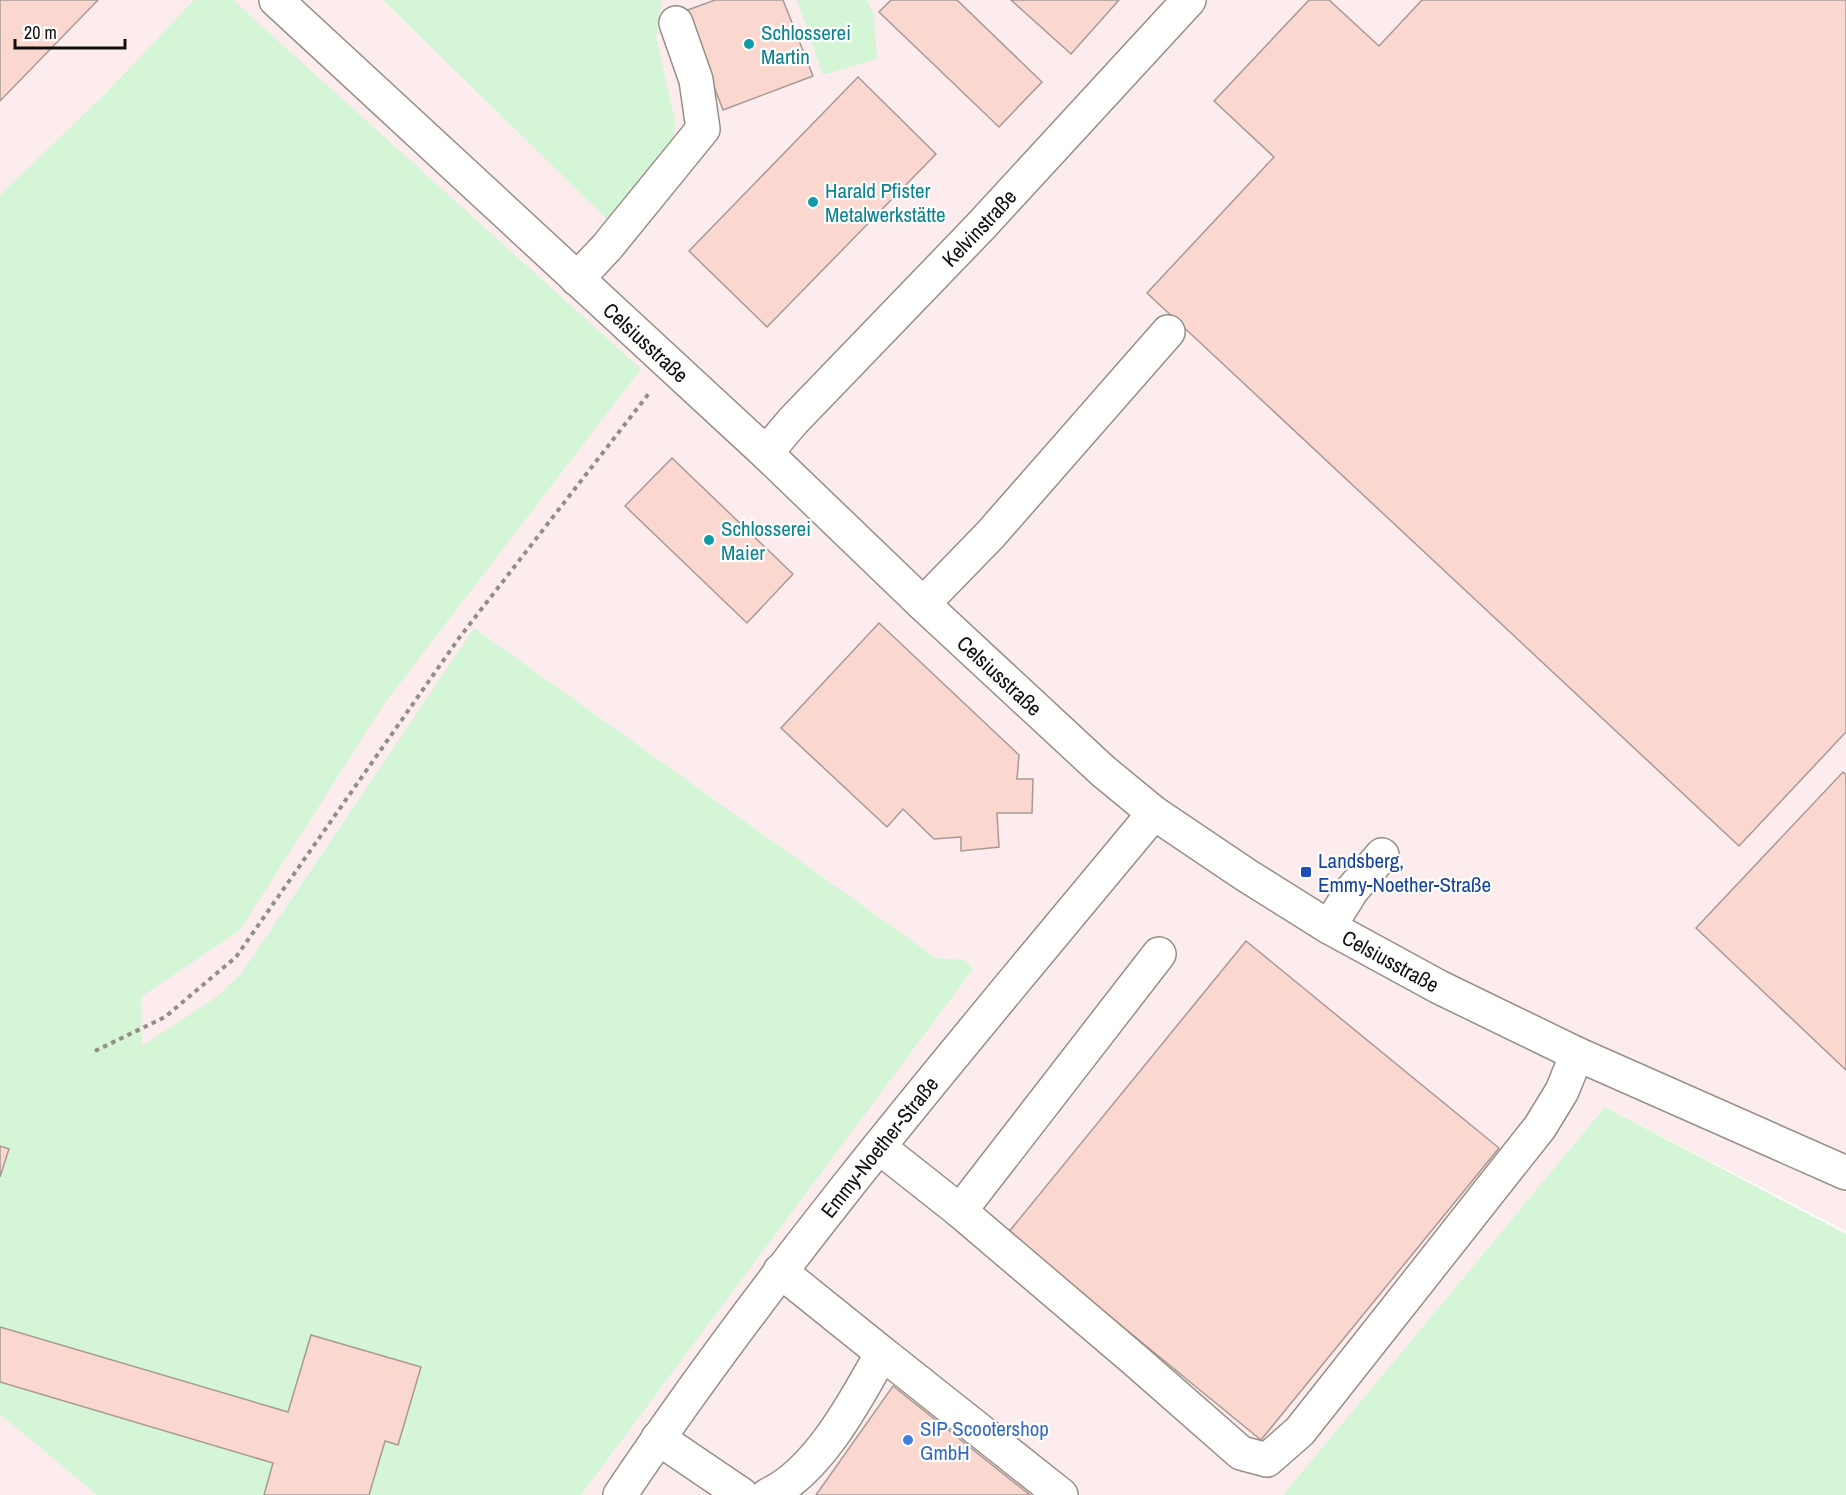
<svg xmlns="http://www.w3.org/2000/svg" width="1846" height="1495" font-family="'Archivo Narrow',sans-serif">
	<rect width="100%" height="100%" fill="#fefbf6"/>
	<path fill="#fdecee" d="M0,0H1846V1231L1605,1107L1283,1495H0Z"/>
	<g fill="#d4f5d6">
		<path d="M194,0H233L641,369L384,704L240,930L141,997L142,1046L218,996L241,974L474,628L936,958L965,960L973,969L581,1495H97L0,1414V195L106,93Z"/>
		<path d="M383,0H662L656,36L675,121L674,140L610,222Z"/>
		<path d="M797,0H867L874,16L877,59L823,75Z"/>
		<path d="M1605,1107L1846,1234V1495H1283Z"/>
	</g>
	<g fill="#fad8cf" stroke="#a89995" stroke-width="1.5">
		<path d="M0,0H98L0,101Z"/>
		<path d="M715,0H783L813,76L723,110L685,11Z"/>
		<path d="M891,0H957L1042,82L999,127L879,12Z"/>
		<path d="M1011,0H1119L1071,54Z"/>
		<path d="M1309,0H1329L1379,46L1422,0H1846V732L1739,846L1147,293L1274,157L1214,101Z"/>
		<path d="M858,77L936,154L767,327L689,251Z"/>
		<path d="M672,458L793,574L747,623L625,506Z"/>
		<path d="M879,623L1019,755L1017,779H1033L1032,813H997L999,847L961,851V837L934,839L903,809L887,827L781,728Z"/>
		<path d="M1843,772L1846,775V1070L1696,928Z"/>
		<path d="M1246,941L1499,1148L1261,1440L1008,1233Z"/>
		<path d="M0,1146L9,1149L0,1177Z"/>
		<path d="M0,1327L288,1412L311,1335L421,1367L398,1445L385,1441L369,1495H264L273,1463L0,1382Z"/>
		<path d="M893,1386L1030,1495H816Z"/>
	</g>
	<g fill="none" stroke-linecap="round" stroke-linejoin="round">
		<g stroke="#968f84" stroke-width="36">
			<g id="minor">
				<path id="s1" d="M276,0L766,453L923,604L1103,771L1154,813L1246,875L1329,927L1439,987L1577,1054L1846,1173"/>
				<path d="M577,279L607,247L703,129L696,80L676,23"/>
				<path id="s2" d="M766,453L793,421L980,227L1189,0"/>
				<path d="M923,604L991,534L1168,332"/>
				<path d="M1329,927L1352,890L1382,855"/>
				<path d="M1159,954L960,1211L1135,1360L1241,1453L1267,1460L1300,1431L1540,1127L1562,1091L1577,1054"/>
				<path d="M879,1147L960,1211"/>
				<path d="M882,1353L1061,1495"/>
				<path d="M658,1438L742,1495"/>
				<path id="s3" d="M620,1495C781,1255 970,1035 1154,813"/>
				<path d="M768,1495C818,1472 856,1400 882,1353L780,1271"/>
			</g>
		</g>
		<path stroke="#908e89" stroke-width="4" stroke-dasharray="4.5 4.5" stroke-linecap="butt" d="M95,1051L165,1017L236,957L459,638L650,392"/>
		<use href="#minor" stroke="#fff" stroke-width="33"/>
	</g>
	<g fill="#0f9aa8" stroke="#fff" stroke-width="2">
		<circle cx="749" cy="44" r="6"/>
		<circle cx="813" cy="202" r="6"/>
		<circle cx="709" cy="540" r="6"/>
	</g>
	<rect fill="#1a4fb4" stroke="#fff" stroke-width="2" x="1300" y="866" width="12" height="12" rx="3"/>
	<circle fill="#3f7fe0" stroke="#fff" stroke-width="2" cx="908" cy="1440" r="6"/>
	<g text-anchor="middle" dominant-baseline="central" stroke-width="4.5" stroke-linejoin="round" paint-order="stroke">
		<g font-size="21" fill="#0d838f" stroke="#fff" text-anchor="start">
			<text x="761" y="32">Schlosserei<tspan x="761" dy="24">Martin</tspan></text>
			<text x="825" y="190">Harald Pfister<tspan x="825" dy="24">Metalwerkstätte</tspan></text>
			<text x="721" y="528">Schlosserei<tspan x="721" dy="24">Maier</tspan></text>
		</g>
		<g font-size="21" fill="#110f0b" stroke="#fff">
			<text stroke="none"><textPath href="#s2" startOffset="310">Kelvinstraße</textPath></text>
			<text stroke="none"><textPath href="#s1" startOffset="504">Celsiusstraße</textPath></text>
			<text stroke="none"><textPath href="#s1" startOffset="990">Celsiusstraße</textPath></text>
			<text stroke="none"><textPath href="#s1" startOffset="1476">Celsiusstraße</textPath></text>
			<text stroke="none"><textPath href="#s3" startOffset="434">Emmy-Noether-Straße</textPath></text>
		</g>
		<g font-size="21" fill="#164399" stroke="#fff" text-anchor="start">
			<text x="1318" y="860">Landsberg,<tspan x="1318" dy="24">Emmy-Noether-Straße</tspan></text>
		</g>
		<g font-size="21" fill="#366cbe" stroke="#fff" text-anchor="start">
			<text x="920" y="1428">SIP Scootershop<tspan x="920" dy="24">GmbH</tspan></text>
		</g>
	</g>
	<path d="M15 39v9h110v-9" fill="none" stroke="#110f0b" stroke-width="3"/>
	<text x="24" y="39" font-size="18" fill="#110f0b" stroke="#ffffff" stroke-width="4.5" paint-order="stroke">20 m</text>
</svg>
